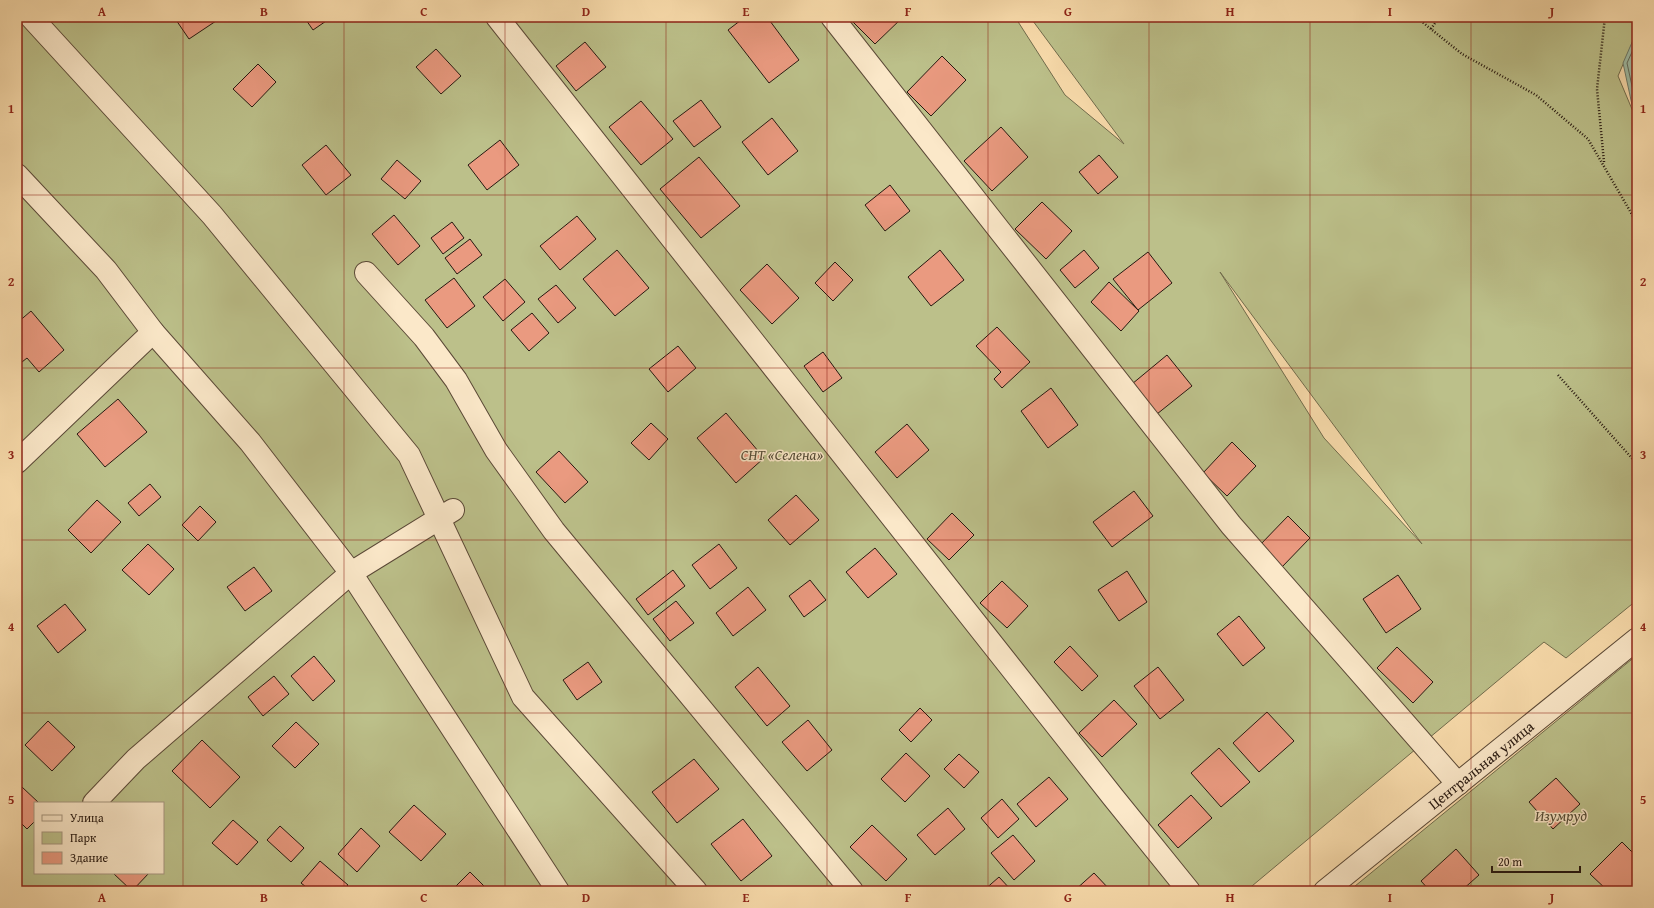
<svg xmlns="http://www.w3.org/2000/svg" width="1654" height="908" font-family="'Gentium Book Plus',serif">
	<rect width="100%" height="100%" fill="#f9dcac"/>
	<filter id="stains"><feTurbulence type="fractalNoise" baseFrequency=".005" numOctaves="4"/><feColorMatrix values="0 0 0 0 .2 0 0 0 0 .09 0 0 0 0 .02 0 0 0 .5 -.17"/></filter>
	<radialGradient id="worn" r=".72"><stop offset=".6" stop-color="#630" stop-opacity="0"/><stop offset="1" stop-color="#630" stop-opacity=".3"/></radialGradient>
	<g fill="#bcc08a" stroke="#716c4d" fill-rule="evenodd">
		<path d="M17,17H1015L1065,95L1124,144L1030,17H1637V32L1618,76L1637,121V600L1566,658L1544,642L1246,891H17ZM1220,272L1422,544L1324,438ZM35,803H163V873H35Z"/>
		<path d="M1637,655V891H1349Z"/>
	</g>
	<path fill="#9fbca5" stroke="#6f7a69" d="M1637,31V128L1623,63Z"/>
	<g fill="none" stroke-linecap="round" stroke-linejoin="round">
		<path stroke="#626a5a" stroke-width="1" d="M1637,41L1627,63L1637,109"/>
	</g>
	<g fill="#ea9a80" stroke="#261810">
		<path d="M174,17H222L189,39Z"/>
		<path d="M304,17H332L313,30Z"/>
		<path d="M745,17H767L799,60L769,83L728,30Z"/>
		<path d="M857,17H903L875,44L853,22Z"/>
		<path d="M585,42L606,67L576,91L556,66Z"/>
		<path d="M436,49L461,76L441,94L416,67Z"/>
		<path d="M942,56L966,80L931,116L907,92Z"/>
		<path d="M258,64L276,82L252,107L233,89Z"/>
		<path d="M701,100L721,127L694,147L673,121Z"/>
		<path d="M641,101L673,139L641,165L609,127Z"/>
		<path d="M772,118L798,151L768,175L742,142Z"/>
		<path d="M1001,127L1028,157L992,191L964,161Z"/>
		<path d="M500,140L519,165L487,190L468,165Z"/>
		<path d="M326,145L351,175L326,195L302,165Z"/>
		<path d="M1099,155L1118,177L1098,194L1079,172Z"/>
		<path d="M699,157L740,206L701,238L660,189Z"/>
		<path d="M397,160L421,181L405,199L381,179Z"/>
		<path d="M890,185L910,211L885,231L865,205Z"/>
		<path d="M1042,202L1072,231L1046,259L1015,229Z"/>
		<path d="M394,215L420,246L398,265L372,234Z"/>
		<path d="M577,216L596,239L560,270L540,246Z"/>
		<path d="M452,222L464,238L443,254L431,238Z"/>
		<path d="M470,239L482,255L457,274L445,258Z"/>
		<path d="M617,250L649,288L615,316L583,279Z"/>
		<path d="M940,250L964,280L931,306L908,277Z"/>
		<path d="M1084,250L1099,268L1075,288L1060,270Z"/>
		<path d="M1148,252L1172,283L1138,310L1113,279Z"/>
		<path d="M835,262L853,280L833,301L815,283Z"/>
		<path d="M767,264L799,298L772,324L740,290Z"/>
		<path d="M454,278L475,306L447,328L425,300Z"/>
		<path d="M505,279L525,302L503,321L483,297Z"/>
		<path d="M1109,282L1139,311L1121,331L1091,302Z"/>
		<path d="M556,285L576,308L558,323L538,299Z"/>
		<path d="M31,311L64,350L39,372L27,358L17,366V323Z"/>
		<path d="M532,313L549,333L529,351L511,330Z"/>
		<path d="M997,327L1030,362L1002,388L994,379L1001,372L976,346Z"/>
		<path d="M678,346L696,368L668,392L649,369Z"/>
		<path d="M823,352L842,378L823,392L804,366Z"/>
		<path d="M1167,355L1192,386L1157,414L1132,384Z"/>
		<path d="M1051,388L1078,425L1048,448L1021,411Z"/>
		<path d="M118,399L147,432L105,467L77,434Z"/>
		<path d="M726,413L764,458L736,483L697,438Z"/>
		<path d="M651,423L668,439L649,460L631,443Z"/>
		<path d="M907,424L929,450L897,478L875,452Z"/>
		<path d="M1232,442L1256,466L1227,496L1203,473Z"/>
		<path d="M559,451L588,482L565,503L536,472Z"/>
		<path d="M150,484L161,497L139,516L128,503Z"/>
		<path d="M1134,491L1153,516L1112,547L1093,522Z"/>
		<path d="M796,495L819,520L790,545L768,520Z"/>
		<path d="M97,500L121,522L91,553L68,530Z"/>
		<path d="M200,506L216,522L198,541L182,525Z"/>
		<path d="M952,513L974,535L949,560L927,539Z"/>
		<path d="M1288,516L1310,538L1281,568L1259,546Z"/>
		<path d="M148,544L174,569L149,595L122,570Z"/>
		<path d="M719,544L737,568L710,589L692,565Z"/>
		<path d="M875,548L897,574L868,598L846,572Z"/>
		<path d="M254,567L272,591L245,611L227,587Z"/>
		<path d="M673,570L685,586L648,615L636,599Z"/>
		<path d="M1127,571L1147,602L1119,621L1098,590Z"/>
		<path d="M1398,575L1421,609L1386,633L1363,599Z"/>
		<path d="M810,580L826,600L804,617L789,596Z"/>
		<path d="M1002,581L1028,606L1007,628L980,603Z"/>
		<path d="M748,587L766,610L733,636L716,613Z"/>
		<path d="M676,601L694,623L670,641L653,619Z"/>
		<path d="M65,604L86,630L58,653L37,626Z"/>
		<path d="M1239,616L1265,648L1243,666L1217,634Z"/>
		<path d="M1070,646L1098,676L1082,691L1054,662Z"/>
		<path d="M1397,647L1433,682L1413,703L1377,668Z"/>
		<path d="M314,656L335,681L313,701L291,676Z"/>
		<path d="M588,662L602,682L577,700L563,680Z"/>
		<path d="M758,667L790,706L767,726L735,687Z"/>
		<path d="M1158,667L1184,700L1160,719L1134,686Z"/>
		<path d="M274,676L289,694L263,716L248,697Z"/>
		<path d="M1114,700L1137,724L1102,757L1079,733Z"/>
		<path d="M920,708L932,720L911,742L899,730Z"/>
		<path d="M1267,712L1294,741L1259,772L1233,743Z"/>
		<path d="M808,720L832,750L807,771L782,742Z"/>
		<path d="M48,721L75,747L52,771L25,745Z"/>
		<path d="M296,722L319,744L295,768L272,746Z"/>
		<path d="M202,740L240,777L210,808L172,771Z"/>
		<path d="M1219,748L1250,782L1221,807L1191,773Z"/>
		<path d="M906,753L930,776L905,802L881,779Z"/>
		<path d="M959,754L979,772L964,788L944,769Z"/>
		<path d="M694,759L719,789L677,823L652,792Z"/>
		<path d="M1049,777L1068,799L1036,827L1017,804Z"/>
		<path d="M1556,778L1580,804L1553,829L1529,802Z"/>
		<path d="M22,787L39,803H35V821L27,829L17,819V792Z"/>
		<path d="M1191,795L1212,818L1178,848L1158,825Z"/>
		<path d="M1002,799L1019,819L998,838L981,818Z"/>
		<path d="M414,805L446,834L421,861L389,832Z"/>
		<path d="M948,808L965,829L935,855L917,835Z"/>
		<path d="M743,819L772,856L741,881L711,844Z"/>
		<path d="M233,820L258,842L237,865L212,843Z"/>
		<path d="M872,825L907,859L886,881L850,847Z"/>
		<path d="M280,826L304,848L291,862L267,840Z"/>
		<path d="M361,828L380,846L357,872L338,854Z"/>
		<path d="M1013,835L1035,861L1014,880L991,853Z"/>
		<path d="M1622,842L1637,857V887L1634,891H1608L1590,874Z"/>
		<path d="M1456,849L1479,875L1461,891H1430L1421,881Z"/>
		<path d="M320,861L348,885L343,891H311L301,883Z"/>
		<path d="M470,872L489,891H451Z"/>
		<path d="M113,873H149L132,891Z"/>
		<path d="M1094,873L1111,891H1074Z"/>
		<path d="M999,877L1012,891H983Z"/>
	</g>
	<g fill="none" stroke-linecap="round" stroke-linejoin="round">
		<g stroke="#5b4937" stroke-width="24">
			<g id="minor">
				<path d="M31,17L212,215L409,455L523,697L696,891"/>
				<path d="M497,17L1113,797L1189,891"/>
				<path d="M832,17L1231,525L1458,784"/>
				<path d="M17,175L106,270L153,332L250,442L351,573L558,891"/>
				<path d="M366,273L424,337L456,380L496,450L554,531L852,891"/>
				<path d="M17,462L153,332"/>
				<path d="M94,803L136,759L351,573L453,510"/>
				<path d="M1325,891L1637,639"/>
			</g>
		</g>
		<g stroke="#261810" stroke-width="2.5" stroke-dasharray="1 2" stroke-linecap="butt">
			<path d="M1416,17L1462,54L1536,95L1588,139L1637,223"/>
			<path d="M1431,29L1439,17"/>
			<path d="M1604,162L1597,89L1605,17"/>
			<path d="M1558,375L1637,464"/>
		</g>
		<use href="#minor" stroke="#fbe8c9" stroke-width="22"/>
	</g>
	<path fill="none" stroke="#8f2418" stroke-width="1" stroke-opacity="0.55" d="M183,17V891M344,17V891M505,17V891M666,17V891M827,17V891M988,17V891M1149,17V891M1310,17V891M1471,17V891M17,195H1637M17,368H1637M17,540H1637M17,713H1637"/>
	<g text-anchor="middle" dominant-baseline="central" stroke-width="3" stroke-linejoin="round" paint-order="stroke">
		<g font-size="15" font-style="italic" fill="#534a35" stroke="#fbe8c9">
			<text x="782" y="454">СНТ «Селена»</text>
			<text x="1561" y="815">Изумруд</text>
		</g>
		<g font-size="15" fill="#261810" stroke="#fbe8c9">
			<text transform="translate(1481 765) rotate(-39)">Центральная улица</text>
		</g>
	</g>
	<rect width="1654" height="908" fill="none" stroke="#f9dcac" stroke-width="44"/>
	<rect x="34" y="802" width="130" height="72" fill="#fbe8c9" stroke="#a6957f"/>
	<rect x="42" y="815" width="20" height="6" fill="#fbe8c9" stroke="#a6957f"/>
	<text x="70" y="822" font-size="12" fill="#261810">Улица</text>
	<rect x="42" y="832" width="20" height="12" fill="#bcc08a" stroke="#a6957f"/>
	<text x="70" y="842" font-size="12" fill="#261810">Парк</text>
	<rect x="42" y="852" width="20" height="12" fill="#ea9a80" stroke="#a6957f"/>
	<text x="70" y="862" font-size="12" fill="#261810">Здание</text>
	<path d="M1492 866v6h88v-6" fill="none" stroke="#261810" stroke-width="2"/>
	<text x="1498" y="866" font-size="12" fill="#261810" stroke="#fbe8c9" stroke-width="3" paint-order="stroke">20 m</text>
	<rect x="22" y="22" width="1610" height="864" fill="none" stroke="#8f2418" stroke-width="1.5"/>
	<g font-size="13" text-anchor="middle" font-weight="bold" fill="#8f2418">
		<text x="102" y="16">A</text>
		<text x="264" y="16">B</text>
		<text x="424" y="16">C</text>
		<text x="586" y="16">D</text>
		<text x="746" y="16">E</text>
		<text x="908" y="16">F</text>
		<text x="1068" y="16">G</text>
		<text x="1230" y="16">H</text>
		<text x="1390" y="16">I</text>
		<text x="1552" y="16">J</text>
		<text x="11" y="113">1</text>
		<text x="1643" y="113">1</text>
		<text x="11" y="286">2</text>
		<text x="1643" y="286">2</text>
		<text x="11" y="459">3</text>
		<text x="1643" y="459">3</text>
		<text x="11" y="631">4</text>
		<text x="1643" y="631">4</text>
		<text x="11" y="804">5</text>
		<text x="1643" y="804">5</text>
		<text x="102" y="902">A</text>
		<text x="264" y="902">B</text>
		<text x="424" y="902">C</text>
		<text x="586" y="902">D</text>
		<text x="746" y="902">E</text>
		<text x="908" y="902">F</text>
		<text x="1068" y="902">G</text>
		<text x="1230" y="902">H</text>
		<text x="1390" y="902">I</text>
		<text x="1552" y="902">J</text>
	</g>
	<rect width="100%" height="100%" filter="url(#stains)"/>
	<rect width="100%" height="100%" fill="url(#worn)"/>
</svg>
